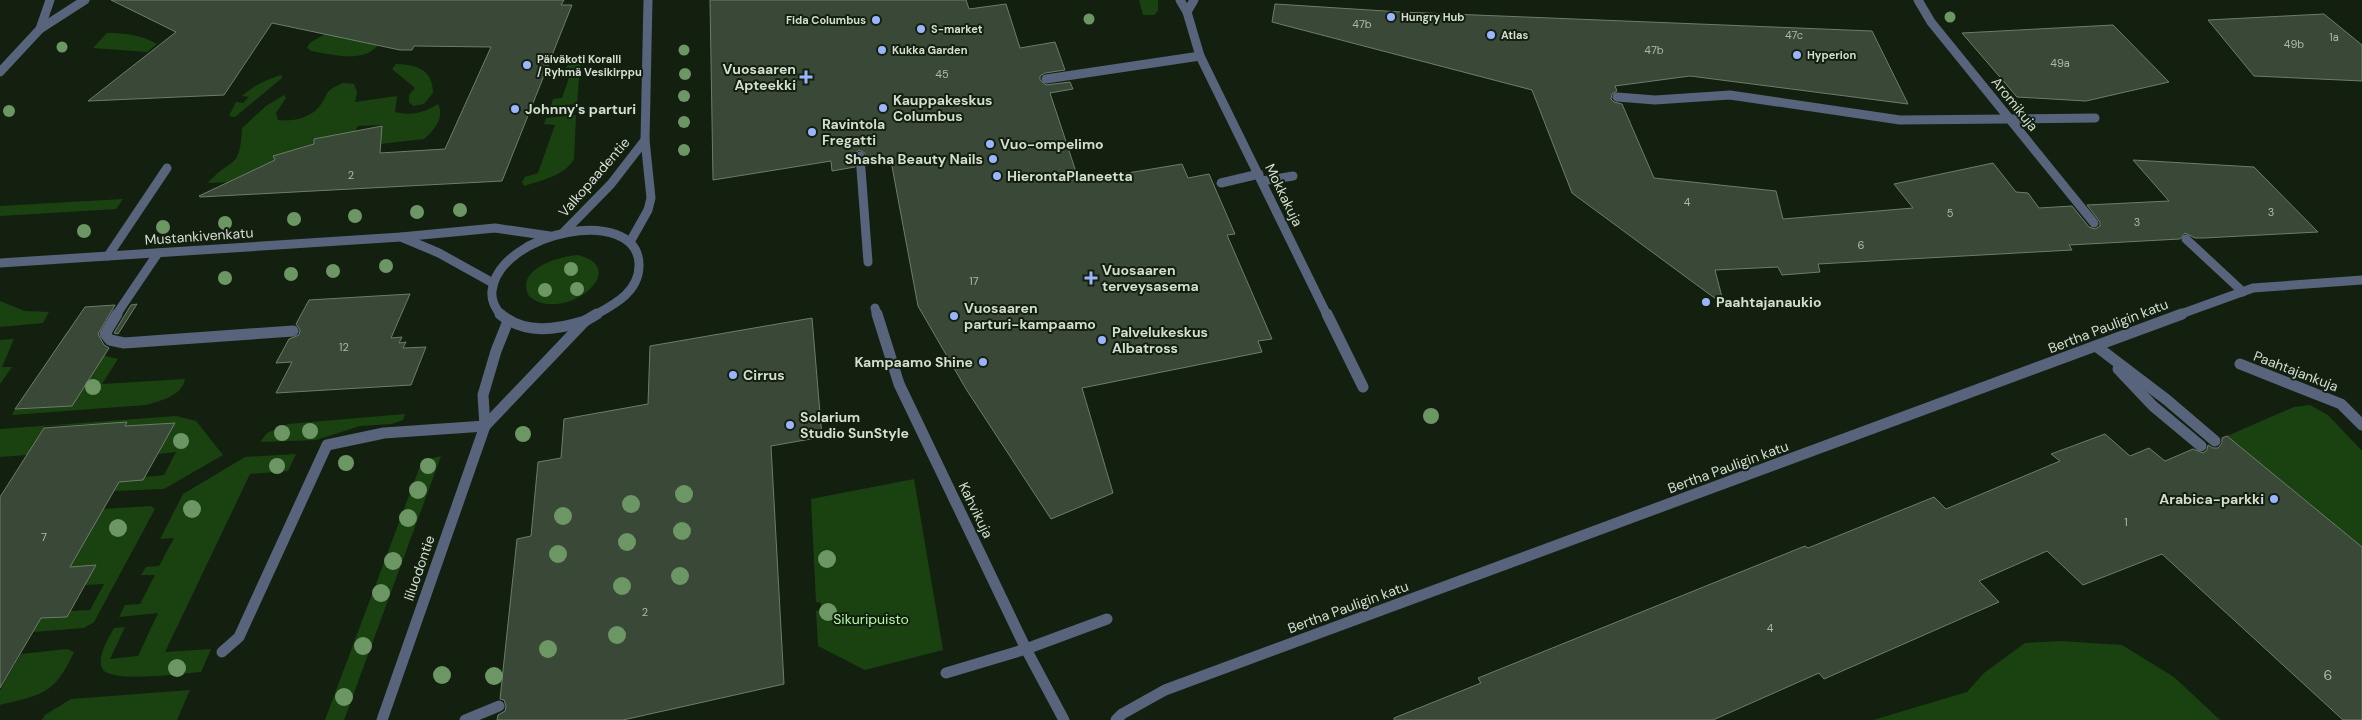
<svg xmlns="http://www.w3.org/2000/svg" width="2362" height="720" font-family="'DM Sans',sans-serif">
	<rect width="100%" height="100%" fill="#132010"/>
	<g fill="#194210">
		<path d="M1134,0H1158V11L1154,15H1143L1139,0Z"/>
		<path d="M334,29L378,45C363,64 331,54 311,51L307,47L311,42Z"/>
		<path d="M107,33C125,33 142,35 157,44L147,52L93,48Z"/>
		<path d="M396,64C416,65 433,69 433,93L424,104L413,106L409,102V95L415,88L392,69Z"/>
		<path d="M580,64L577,104L551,106L553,99L562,98L571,72H563L568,65Z"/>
		<path d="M281,75L282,78L235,117L229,116L236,102L243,103L249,97L242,96C254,85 266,80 281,75Z"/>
		<path d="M343,83L354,84L357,92L355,102L397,96L395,112C412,116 423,113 438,104C445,118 434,130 424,139L380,144L382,125L358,126L355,131L315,139L314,144L273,156L275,160L228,182L208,183C232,156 240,171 242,128L266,106L284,95L286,98L276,113L278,120C291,122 310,118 319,107C330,93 323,91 343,83Z"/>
		<path d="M576,115L574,159C566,175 540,181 524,186L522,182L525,177L538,173L555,125L544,124L546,118Z"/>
		<path d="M123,199L116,209L0,216V206Z"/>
		<path d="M578,255C634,269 562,325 529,296C514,269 560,256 578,255Z"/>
		<path d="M0,301L25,311L49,312L43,323L0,327Z"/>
		<path d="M86,332L97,354L118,359L102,384L185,379C182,396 160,401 146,405L12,415L15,409L72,406L80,350L54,352L66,333Z"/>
		<path d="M14,339L2,367H12L0,384V340Z"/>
		<path d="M2310,405L2328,415L2362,451V547L2227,436L2294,407Z"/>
		<path d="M405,414L403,420L392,424L360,426L316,440L260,442L267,433L288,424Z"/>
		<path d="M176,416L196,421L223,455L164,489L113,491L119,482L143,480L145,477L164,475L176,452L158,454L174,423L125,426L127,423L45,426L27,455L0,457V429Z"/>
		<path d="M296,454L288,471L250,474L165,652L211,649L201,672C184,673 108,684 102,668C97,656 108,639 114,628L125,627L110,659L138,656L158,613L119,617L125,605L140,604L155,575H141L146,567L159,566L174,538L160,539L183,494L245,457Z"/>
		<path d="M441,456L344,720H325L422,461Z"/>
		<path d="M914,479L943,650L865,670L818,646L816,611L821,610V603L816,602L811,499Z"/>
		<path d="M151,506L155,509L94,622L84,628L33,632L41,618L67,617L70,611L90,610L104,584L85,585L95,565L70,567L103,509Z"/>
		<path d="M2060,641L2122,645L2174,677L2220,720H1873L1967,692L1984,673L2025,643Z"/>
		<path d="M67,649L74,652C54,695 43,694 0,705V690L21,654Z"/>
		<path d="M190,690L177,720H42L45,715L71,699Z"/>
	</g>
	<g fill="#3a4837" stroke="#6d7d6a">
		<path d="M111,0H564L561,5H572L502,181L200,197L199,196L275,160L273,156L314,144V139L382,126L380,153L445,149L491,47L414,46L412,50H400L272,23L224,95L88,101L176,32Z"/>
		<path d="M710,0H966L969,9L1006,4L1020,48L1055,42L1065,70L1045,73L1040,76V80L1046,85L1070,82L1073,89L1050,93L1079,181L1182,164L1188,178L1209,174L1235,234L1227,235L1272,339L1258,341L1262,352L1082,388L1113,493L1051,519L966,389L918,306L891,161L867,165L865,153L859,150L854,154L855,167L832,171L831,161L713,180Z"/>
		<path d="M1275,4L1401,12L1872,31L1908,104L1690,76L1615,86L1617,91L1612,94L1611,99L1614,102L1622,104L1654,178L1776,191L1783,219L1913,208L1894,184L1993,163L2016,192L2028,193L2039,208L2072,206L2089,227L2095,229L2100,226V222L2087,205L2169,201L2133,160L2254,167L2318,232L2204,238H2195L2185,233L2180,239L2069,245L2072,250L1818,264L1820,272L1782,275L1778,267L1715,270L1724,305L1572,193L1532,90L1272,22Z"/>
		<path d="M2324,14L2362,45V81L2254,76L2208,20Z"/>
		<path d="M2113,25L2169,82L2086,101L2017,97L1962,33Z"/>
		<path d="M410,294L391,338L402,337L399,343L406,342L403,348L426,347L411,385L276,393L292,362L276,363L289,339L299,335L300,330L296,324L309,300Z"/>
		<path d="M137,304L118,334L114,333L131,305Z"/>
		<path d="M115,305L98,334L104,345L109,348L72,406L15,409L85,307Z"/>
		<path d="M812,318L822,437L771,446L784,684L623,720H497L498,715L505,711L506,706L504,700L500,699L517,539L531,536L538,462L561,458L564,419L648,404L650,346Z"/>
		<path d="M127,422L125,426L175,423L143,480L119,482L70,567L96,565L67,617L41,618L0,688V497L44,428Z"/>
		<path d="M2105,434L2130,456L2149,448L2165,461L2193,449L2203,453L2207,450L2208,445L2213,448H2218L2222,443V438L2227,436L2362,547V720H2343L2162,554L2083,585L2047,551L1979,581L1999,602L1824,679L1819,673L1713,720H1394V718L1481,683L1478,678L1805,546L1808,548L1934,497L1946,509L2060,461L2051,454Z"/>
	</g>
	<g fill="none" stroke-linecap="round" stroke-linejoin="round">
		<g stroke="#58637c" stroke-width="9">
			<path d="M1918,0L1931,22L2094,223"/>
			<path d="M1046,79L1200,56"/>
			<path d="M1617,97L1655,100L1730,95L1900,120L2095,118"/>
			<path d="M1262,181L1293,176"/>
			<path d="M1221,183L1259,174"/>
			<path d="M2186,239L2243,292"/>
			<path d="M108,256L167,168"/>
			<path d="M116,315L158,253"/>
		</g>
		<g stroke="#58637c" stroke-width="11">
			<path d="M117,314L105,334L110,340L124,343L293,331"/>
			<path d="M2096,346L2167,400L2215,441"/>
			<path d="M2118,369L2153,406L2201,446"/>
			<path d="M222,652L239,637L327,445L384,433L485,426"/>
			<path d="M465,720L499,706"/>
		</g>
		<g stroke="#58637c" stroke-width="9">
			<path d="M860,156L868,262"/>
			<path d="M875,308L877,315"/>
		</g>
		<g stroke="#58637c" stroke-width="11">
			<path d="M877,314L899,384L1026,649L1064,720"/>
			<path d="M946,673L1026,649L1107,619"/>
		</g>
		<g stroke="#58637c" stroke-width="9">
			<path d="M1180,0L1187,12L1200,56L1327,315"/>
			<path d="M1187,12L1194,0"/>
			<path d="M40,29L50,0"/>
			<path d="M0,72L40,29L85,0"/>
			<path d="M564,232L611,184L645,140"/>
			<path d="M401,237L439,253L493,283"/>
			<path d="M630,242L648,210L651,198L645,140L648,0"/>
			<path d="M0,263L401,237L495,228L550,236"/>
			<path d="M501,315C495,308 491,300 492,291C499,231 637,204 639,264C640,291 615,304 595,315"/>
			<path d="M2178,315L2253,288L2362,280"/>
		</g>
		<g stroke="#58637c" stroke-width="11">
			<path d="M500,314C525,335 556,330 585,321"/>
			<path d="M1327,314L1363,387"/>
			<path d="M585,321L597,314"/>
			<path d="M2240,364L2341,404L2362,425"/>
			<path d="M485,426L585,321"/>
			<path d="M382,720L485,426L483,395L496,351L508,321"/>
			<path d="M1116,720L1122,714L1165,690L2182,314"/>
		</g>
	</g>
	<g fill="#6c9663">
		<circle cx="1950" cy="17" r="5.5"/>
		<circle cx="1089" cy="19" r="5.5"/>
		<circle cx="62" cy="47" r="5.5"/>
		<circle cx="684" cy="50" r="5.5"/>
		<circle cx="685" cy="74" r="6"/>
		<circle cx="684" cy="96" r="6"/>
		<circle cx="9" cy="111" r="6"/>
		<circle cx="684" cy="122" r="6"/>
		<circle cx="684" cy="150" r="6"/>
		<circle cx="460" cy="210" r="7"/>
		<circle cx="417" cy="212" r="7"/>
		<circle cx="355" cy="216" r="7"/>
		<circle cx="294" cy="219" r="7"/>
		<circle cx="225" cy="223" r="7"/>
		<circle cx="163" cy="227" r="7"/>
		<circle cx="84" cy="231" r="7"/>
		<circle cx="386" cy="266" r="7"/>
		<circle cx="571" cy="269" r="7"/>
		<circle cx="333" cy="271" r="7"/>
		<circle cx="291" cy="274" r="7"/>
		<circle cx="225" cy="278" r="7"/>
		<circle cx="577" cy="289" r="7"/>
		<circle cx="545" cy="290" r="7"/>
		<circle cx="93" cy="387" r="8"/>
		<circle cx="1431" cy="416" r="8"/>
		<circle cx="310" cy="431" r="8"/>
		<circle cx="282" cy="433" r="8"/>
		<circle cx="523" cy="434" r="8"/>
		<circle cx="181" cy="441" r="8"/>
		<circle cx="346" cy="463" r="8"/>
		<circle cx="277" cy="466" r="8"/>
		<circle cx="428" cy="466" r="8"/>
		<circle cx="418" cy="490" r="9"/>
		<circle cx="684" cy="494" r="9"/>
		<circle cx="631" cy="504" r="9"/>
		<circle cx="192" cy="509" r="9"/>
		<circle cx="563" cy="516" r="9"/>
		<circle cx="408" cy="518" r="9"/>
		<circle cx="118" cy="528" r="9"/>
		<circle cx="682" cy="531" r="9"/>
		<circle cx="627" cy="542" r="9"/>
		<circle cx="558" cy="554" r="9"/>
		<circle cx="827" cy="559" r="9"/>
		<circle cx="393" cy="561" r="9"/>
		<circle cx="680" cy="576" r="9"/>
		<circle cx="622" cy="586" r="9"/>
		<circle cx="381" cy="593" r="9"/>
		<circle cx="828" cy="612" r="9"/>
		<circle cx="617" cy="635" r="9"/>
		<circle cx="363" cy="646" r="9"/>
		<circle cx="548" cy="649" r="9"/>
		<circle cx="177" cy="668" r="9"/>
		<circle cx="442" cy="675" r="9"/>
		<circle cx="494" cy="676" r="9"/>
		<circle cx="344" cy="697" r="9"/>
	</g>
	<g fill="#9ab5fd" stroke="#132010" stroke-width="2">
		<circle cx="1391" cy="17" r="5"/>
		<circle cx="876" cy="20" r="5"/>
		<circle cx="921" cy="29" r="5"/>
		<circle cx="1491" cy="35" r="5"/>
		<circle cx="882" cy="50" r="5"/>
		<circle cx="1797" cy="55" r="5"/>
		<circle cx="527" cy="65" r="5"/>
		<path d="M803.5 69.5h5v5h5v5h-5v5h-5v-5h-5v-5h5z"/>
		<circle cx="883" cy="108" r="5"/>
		<circle cx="515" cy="109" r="5"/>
		<circle cx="812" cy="132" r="5"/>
		<circle cx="990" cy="144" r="5"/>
		<circle cx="993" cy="159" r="5"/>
		<circle cx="997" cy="176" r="5"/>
		<path d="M1088.5 270.5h5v5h5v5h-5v5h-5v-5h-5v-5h5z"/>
		<circle cx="1706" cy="302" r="5"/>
		<circle cx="954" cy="316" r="5"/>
		<circle cx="1102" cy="340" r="5"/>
		<circle cx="983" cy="362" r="5"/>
		<circle cx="733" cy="375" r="5"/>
		<circle cx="790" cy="425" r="5"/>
		<circle cx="2274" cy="499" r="5"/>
	</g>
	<g text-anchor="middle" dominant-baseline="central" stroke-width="4" stroke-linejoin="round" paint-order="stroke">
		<g font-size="11" font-weight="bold" fill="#d4ddd2" stroke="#132010" text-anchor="start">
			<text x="1401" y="17">Hungry Hub</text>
			<text x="866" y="20" text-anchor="end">Fida Columbus</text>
			<text x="931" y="29">S-market</text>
			<text x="1501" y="35">Atlas</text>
			<text x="892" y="50">Kukka Garden</text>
			<text x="1807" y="55">Hyperion</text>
			<text x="537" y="59">Päiväkoti Koralli<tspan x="537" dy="13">/ Ryhmä Vesikirppu</tspan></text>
		</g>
		<g font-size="11" fill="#aeb8ab">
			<text x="1362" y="24">47b</text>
			<text x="1794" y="35">47c</text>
			<text x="2334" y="37">1a</text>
			<text x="2294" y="44">49b</text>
			<text x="1654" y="50">47b</text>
			<text x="2060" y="63">49a</text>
			<text x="942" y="74">45</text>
			<text x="351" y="175">2</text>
			<text x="1687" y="202">4</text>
			<text x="2271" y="212">3</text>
			<text x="1950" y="213">5</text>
			<text x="2137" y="222">3</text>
			<text x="1861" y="245">6</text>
			<text x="974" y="281">17</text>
			<text x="344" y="347">12</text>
			<text x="2126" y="522">1</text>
			<text x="44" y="537">7</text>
			<text x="645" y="612">2</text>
			<text x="1770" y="628">4</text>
		</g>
		<g font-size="14" font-weight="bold" fill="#d4ddd2" stroke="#132010" text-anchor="start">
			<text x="796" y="69" text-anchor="end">Vuosaaren<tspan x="796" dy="16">Apteekki</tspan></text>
			<text x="893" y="100">Kauppakeskus<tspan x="893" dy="16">Columbus</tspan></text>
			<text x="525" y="109">Johnny's parturi</text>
			<text x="822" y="124">Ravintola<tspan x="822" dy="16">Fregatti</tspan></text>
			<text x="1000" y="144">Vuo-ompelimo</text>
			<text x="983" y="159" text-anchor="end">Shasha Beauty Nails</text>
			<text x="1007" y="176">HierontaPlaneetta</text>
			<text x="1102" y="270">Vuosaaren<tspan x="1102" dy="16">terveysasema</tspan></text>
			<text x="1716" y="302">Paahtajanaukio</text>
			<text x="964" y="308">Vuosaaren<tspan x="964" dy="16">parturi-kampaamo</tspan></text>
			<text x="1112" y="332">Palvelukeskus<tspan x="1112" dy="16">Albatross</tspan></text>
			<text x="973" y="362" text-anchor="end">Kampaamo Shine</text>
			<text x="743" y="375">Cirrus</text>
			<text x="800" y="417">Solarium<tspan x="800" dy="16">Studio SunStyle</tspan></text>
			<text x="2264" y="499" text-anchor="end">Arabica-parkki</text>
		</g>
		<g font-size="14" fill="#d4ddd2" stroke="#132010">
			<text transform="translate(2015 104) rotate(51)">Aromikuja</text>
			<text transform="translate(594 177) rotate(-49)">Valkopaadentie</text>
			<text transform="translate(1284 195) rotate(64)">Mokkakuja</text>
			<text transform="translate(199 236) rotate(-4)">Mustankivenkatu</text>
			<text transform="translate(2108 326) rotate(-21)">Bertha Pauligin katu</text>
			<text transform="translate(2296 371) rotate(21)">Paahtajankuja</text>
			<text transform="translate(1728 467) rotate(-20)">Bertha Pauligin katu</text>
			<text transform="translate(976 510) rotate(64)">Kahvikuja</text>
			<text transform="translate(419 568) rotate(-71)">Iiluodontie</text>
			<text transform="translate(1348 607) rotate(-20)">Bertha Pauligin katu</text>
		</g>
		<g font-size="14" fill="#b4f7a7" stroke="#132010">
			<text x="871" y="619">Sikuripuisto</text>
		</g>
		<g font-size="14" fill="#aeb8ab">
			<text x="2328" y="675">6</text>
		</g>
	</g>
</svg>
